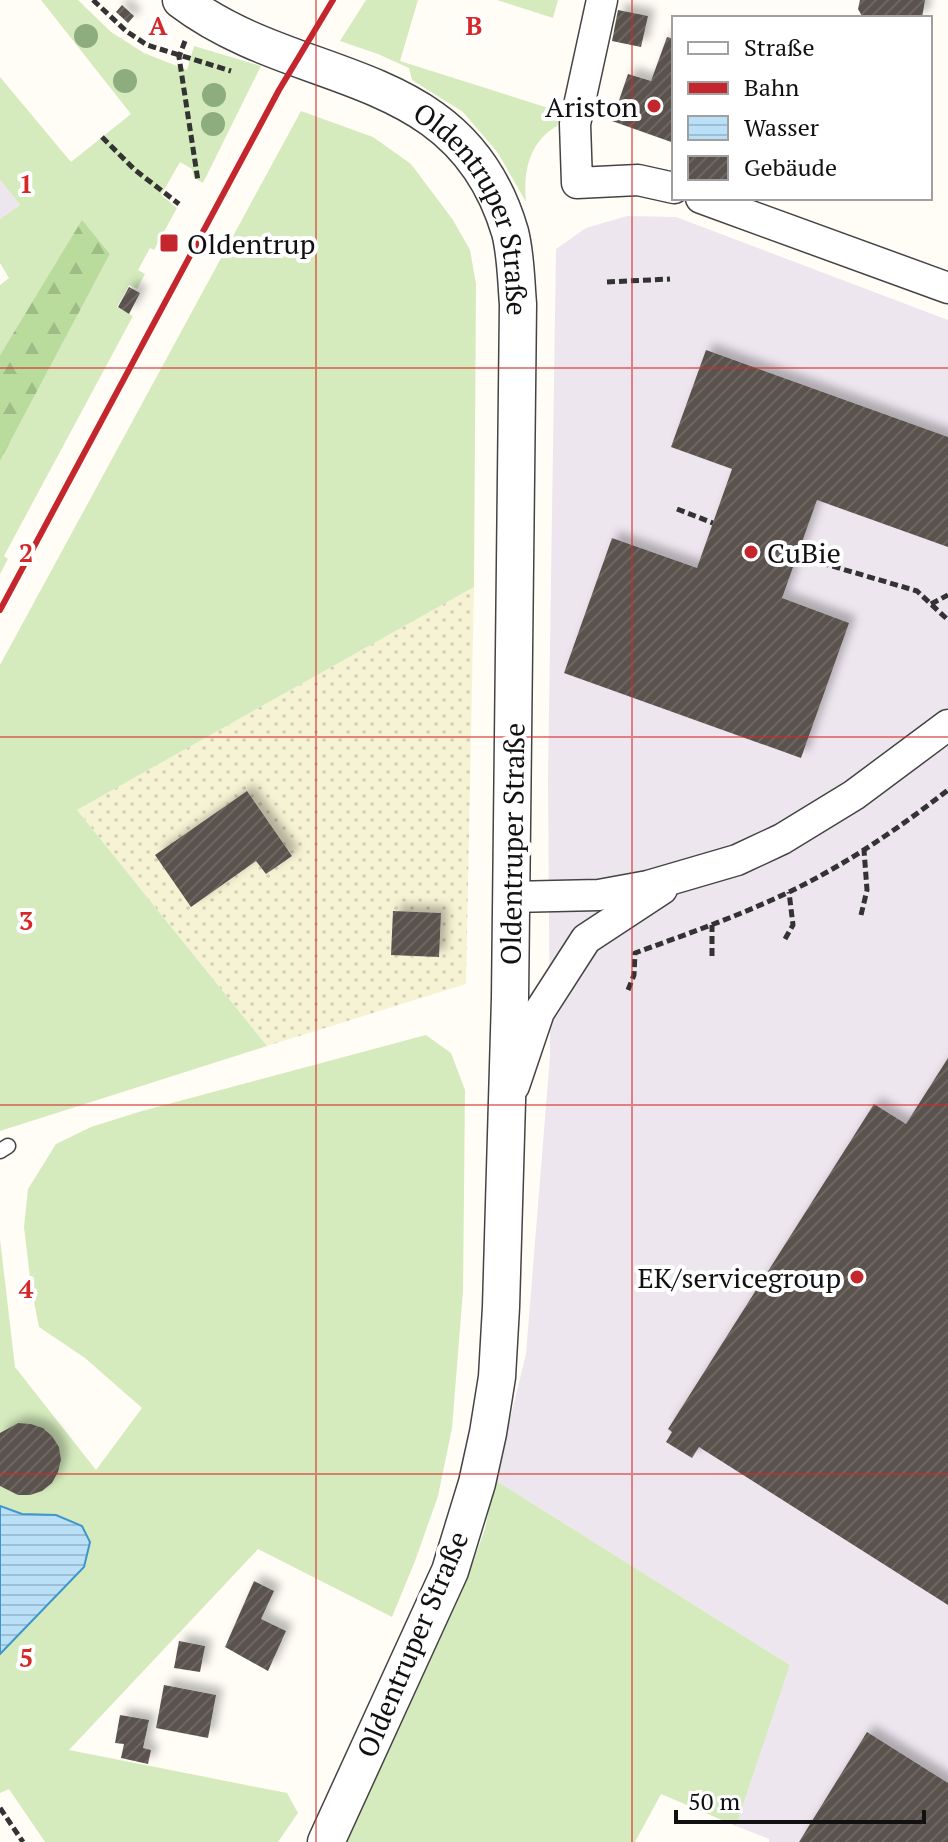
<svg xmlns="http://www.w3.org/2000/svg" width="948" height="1842" font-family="'PT Serif',serif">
	<defs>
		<pattern id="farmland-dots" width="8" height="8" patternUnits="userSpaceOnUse" patternTransform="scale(2)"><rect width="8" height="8" fill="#f6f3d4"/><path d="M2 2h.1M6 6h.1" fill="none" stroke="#d2cfb5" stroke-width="1.8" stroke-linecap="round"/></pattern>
		<pattern id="forest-firs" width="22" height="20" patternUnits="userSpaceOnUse" patternTransform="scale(2)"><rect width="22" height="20" fill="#b9dc9c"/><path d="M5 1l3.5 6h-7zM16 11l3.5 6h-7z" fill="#9ebc85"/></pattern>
		<pattern id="water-rules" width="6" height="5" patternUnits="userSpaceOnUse" patternTransform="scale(2)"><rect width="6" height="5" fill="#b9e0f7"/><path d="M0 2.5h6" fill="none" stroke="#9ebfd3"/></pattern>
		<pattern id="building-hatch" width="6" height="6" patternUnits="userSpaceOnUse" patternTransform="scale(2)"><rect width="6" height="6" fill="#5a524d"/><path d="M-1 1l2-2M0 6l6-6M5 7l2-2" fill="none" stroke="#6d6662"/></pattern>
		<filter id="shadow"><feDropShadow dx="7" dy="-7" stdDeviation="4" flood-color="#0004"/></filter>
	</defs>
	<rect width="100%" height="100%" fill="#fffdf5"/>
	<g fill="#eee6ef">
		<path d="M0,180L20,205L0,219Z"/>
		<path d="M627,216L676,217L948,320V1842H769V1839L736,1826L790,1665L495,1480L526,1354L550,1056L548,779L556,249L586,228Z"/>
	</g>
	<path fill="url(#farmland-dots)" d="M474,587L466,984L267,1046L77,810Z"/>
	<g fill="#d5ebbd">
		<path d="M41,0H78L111,32L144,53L187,70L194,46L261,66L203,183L194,178L192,169L180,162L161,195L177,208L154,250L150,248L138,270L145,274L137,289L129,285L117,307L133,316L4,556L8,559L0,574V461L110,254L82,221L0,355V285L9,278L0,263V219L20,205L0,180V77L71,162L131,114Z"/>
		<path d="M366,0H418L400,61L561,112L557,126C529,142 523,172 526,202L498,153L463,112L412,80L409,68L378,54L340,41Z"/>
		<path d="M497,0H558L553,18Z"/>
		<path d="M301,111L373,137L411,164L453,220L470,250L476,284L474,587L77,810L267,1046L0,1131V665Z"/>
		<path d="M426,1035L451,1053L465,1090L463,1291L452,1428L438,1496L415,1561L392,1617L258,1549L69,1750L287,1793L298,1813L278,1842H45L9,1789L0,1793V1239L15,1367L96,1470L142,1408L85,1358L39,1327L31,1286L24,1227L28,1189L56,1144L91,1127L142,1111Z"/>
		<path d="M495,1480L790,1665L736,1826L661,1794L635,1842H347L463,1589L485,1529Z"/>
	</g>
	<path fill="url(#forest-firs)" d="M82,220L110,254L0,461V355Z"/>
	<path fill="url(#water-rules)" stroke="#3f96cf" stroke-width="2" d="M0,1506L22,1514L56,1515L82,1526L90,1542L84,1567L0,1654Z"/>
	<g fill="url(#building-hatch)" filter="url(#shadow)">
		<path d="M860,0H925L922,18H863L858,9Z"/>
		<path d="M122,5L134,16L128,23L116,12Z"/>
		<path d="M618,10L648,16L641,47L612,41Z"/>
		<path d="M667,37L674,39V143L612,121L628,74L651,81Z"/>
		<path d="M129,287L140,293L129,314L118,307Z"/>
		<path d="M706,350L948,437V547L817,500L782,598L849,623L801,758L564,673L612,538L697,568L732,469L671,447Z"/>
		<path d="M247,791L292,856L266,874L256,861L191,907L155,855Z"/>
		<path d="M393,911L441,913L439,957L391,955Z"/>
		<path d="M948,1058V1605L699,1447L692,1458L666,1442L672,1432L668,1429L874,1104L906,1124Z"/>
		<path d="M18,1423L31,1424L43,1428L52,1436L59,1447L61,1460L58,1472L52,1483L42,1491L30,1495H18L0,1486V1433Z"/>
		<path d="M254,1581L274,1591L261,1619L286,1631L268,1671L225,1647Z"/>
		<path d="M179,1641L205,1646L200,1672L174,1668Z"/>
		<path d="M164,1685L216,1695L208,1738L156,1728Z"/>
		<path d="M120,1715L149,1720L143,1748L151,1750L148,1764L121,1758L124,1744L115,1743Z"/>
		<path d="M867,1732L948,1783V1842H799Z"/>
	</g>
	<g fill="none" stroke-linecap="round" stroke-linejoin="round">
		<g stroke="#444" stroke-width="17">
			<path id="service" d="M0,1151L8,1146"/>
		</g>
		<g stroke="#444" stroke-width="33">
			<g id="minor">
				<path d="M602,0L575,124L577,183L638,180L674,188"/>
				<path d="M701,198L948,288"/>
				<path d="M511,897L599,895L648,886L737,860L782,839L854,795L948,725"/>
				<path d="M514,1086L539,1012L586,939L662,889"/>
			</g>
		</g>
		<g stroke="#444" stroke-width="39">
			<g id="tertiary">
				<path id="s1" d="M181,0C298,89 460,62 510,232C516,255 516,281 518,304L510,998L501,1307L497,1377L488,1433L477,1483L450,1571L326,1842"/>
			</g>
		</g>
		<g stroke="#333" stroke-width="5" stroke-dasharray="8 4" stroke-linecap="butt">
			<path d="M93,0L126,31L147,45L231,71"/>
			<path d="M185,41L179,57L198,181"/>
			<path d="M102,137L135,170L179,204"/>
			<path d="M607,282L670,279"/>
			<path d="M677,509L713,523"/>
			<path d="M798,556L917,591L948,620"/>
			<path d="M931,604L948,595"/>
			<path d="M861,915L867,890L864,850"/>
			<path d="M785,939L793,925L789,892"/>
			<path d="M712,956V925"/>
			<path d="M628,990L634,975L635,953C687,934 739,916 789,892C845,865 898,829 948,790"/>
			<path d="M0,1808L23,1842"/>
		</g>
		<use href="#service" stroke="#fff" stroke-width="14"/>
		<use href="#minor" stroke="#fff" stroke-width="30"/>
		<use href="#tertiary" stroke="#fff" stroke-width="36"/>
		<path stroke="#c4262e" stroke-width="6" d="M0,610L279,90L333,0"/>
	</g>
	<g fill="#8dad7f">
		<circle cx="86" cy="36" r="12"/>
		<circle cx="125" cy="81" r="12"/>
		<circle cx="214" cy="95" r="12"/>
		<circle cx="213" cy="124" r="12"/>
	</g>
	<path fill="none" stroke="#d62828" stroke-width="2" stroke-opacity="0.55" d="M316,0V1842M632,0V1842M0,368H948M0,737H948M0,1105H948M0,1474H948"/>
	<g fill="#c4262e" stroke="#fff" stroke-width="3">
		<circle cx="654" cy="106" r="8"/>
		<rect x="159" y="233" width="20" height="20" rx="4"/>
		<circle cx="751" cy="552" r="8"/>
		<circle cx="857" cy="1277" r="8"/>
	</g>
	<g text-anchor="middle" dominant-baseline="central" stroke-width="8" stroke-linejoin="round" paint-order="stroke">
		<g font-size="28" fill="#111" stroke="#fff" text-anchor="end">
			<text x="638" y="106">Ariston</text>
			<text x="187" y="243" text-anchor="start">Oldentrup</text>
			<text x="767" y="552" text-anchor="start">CuBie</text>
			<text x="841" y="1277">EK/servicegroup</text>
		</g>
		<g font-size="28" fill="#111" stroke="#fff">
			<text stroke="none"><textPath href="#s1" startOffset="382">Oldentruper Straße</textPath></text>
			<text transform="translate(512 844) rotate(-89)">Oldentruper Straße</text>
			<text transform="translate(412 1644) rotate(-67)">Oldentruper Straße</text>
		</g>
	</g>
	<g font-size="26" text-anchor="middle" font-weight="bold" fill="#d62828" stroke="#fff" stroke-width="8" stroke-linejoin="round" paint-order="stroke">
		<text x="158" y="35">A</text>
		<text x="474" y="35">B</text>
		<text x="26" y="193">1</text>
		<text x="26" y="562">2</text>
		<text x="26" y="930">3</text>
		<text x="26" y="1298">4</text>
		<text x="26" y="1667">5</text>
	</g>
	<rect x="672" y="16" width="260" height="184" fill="#ffffff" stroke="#a0a0a0" stroke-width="2"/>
	<rect x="688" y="42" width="40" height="12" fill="#ffffff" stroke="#a0a0a0" stroke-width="2"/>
	<text x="744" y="56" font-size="24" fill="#111111">Straße</text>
	<rect x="688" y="82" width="40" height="12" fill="#c4262e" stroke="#a0a0a0" stroke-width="2"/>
	<text x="744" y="96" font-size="24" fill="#111111">Bahn</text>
	<rect x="688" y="116" width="40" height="24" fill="url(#water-rules)" stroke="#a0a0a0" stroke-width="2"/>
	<text x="744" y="136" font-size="24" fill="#111111">Wasser</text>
	<rect x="688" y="156" width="40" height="24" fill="url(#building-hatch)" stroke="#a0a0a0" stroke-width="2"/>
	<text x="744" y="176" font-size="24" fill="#111111">Gebäude</text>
	<path d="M676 1810v12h248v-12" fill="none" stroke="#111111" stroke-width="4"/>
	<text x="688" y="1810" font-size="24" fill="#111111" stroke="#ffffff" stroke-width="6" paint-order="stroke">50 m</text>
</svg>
